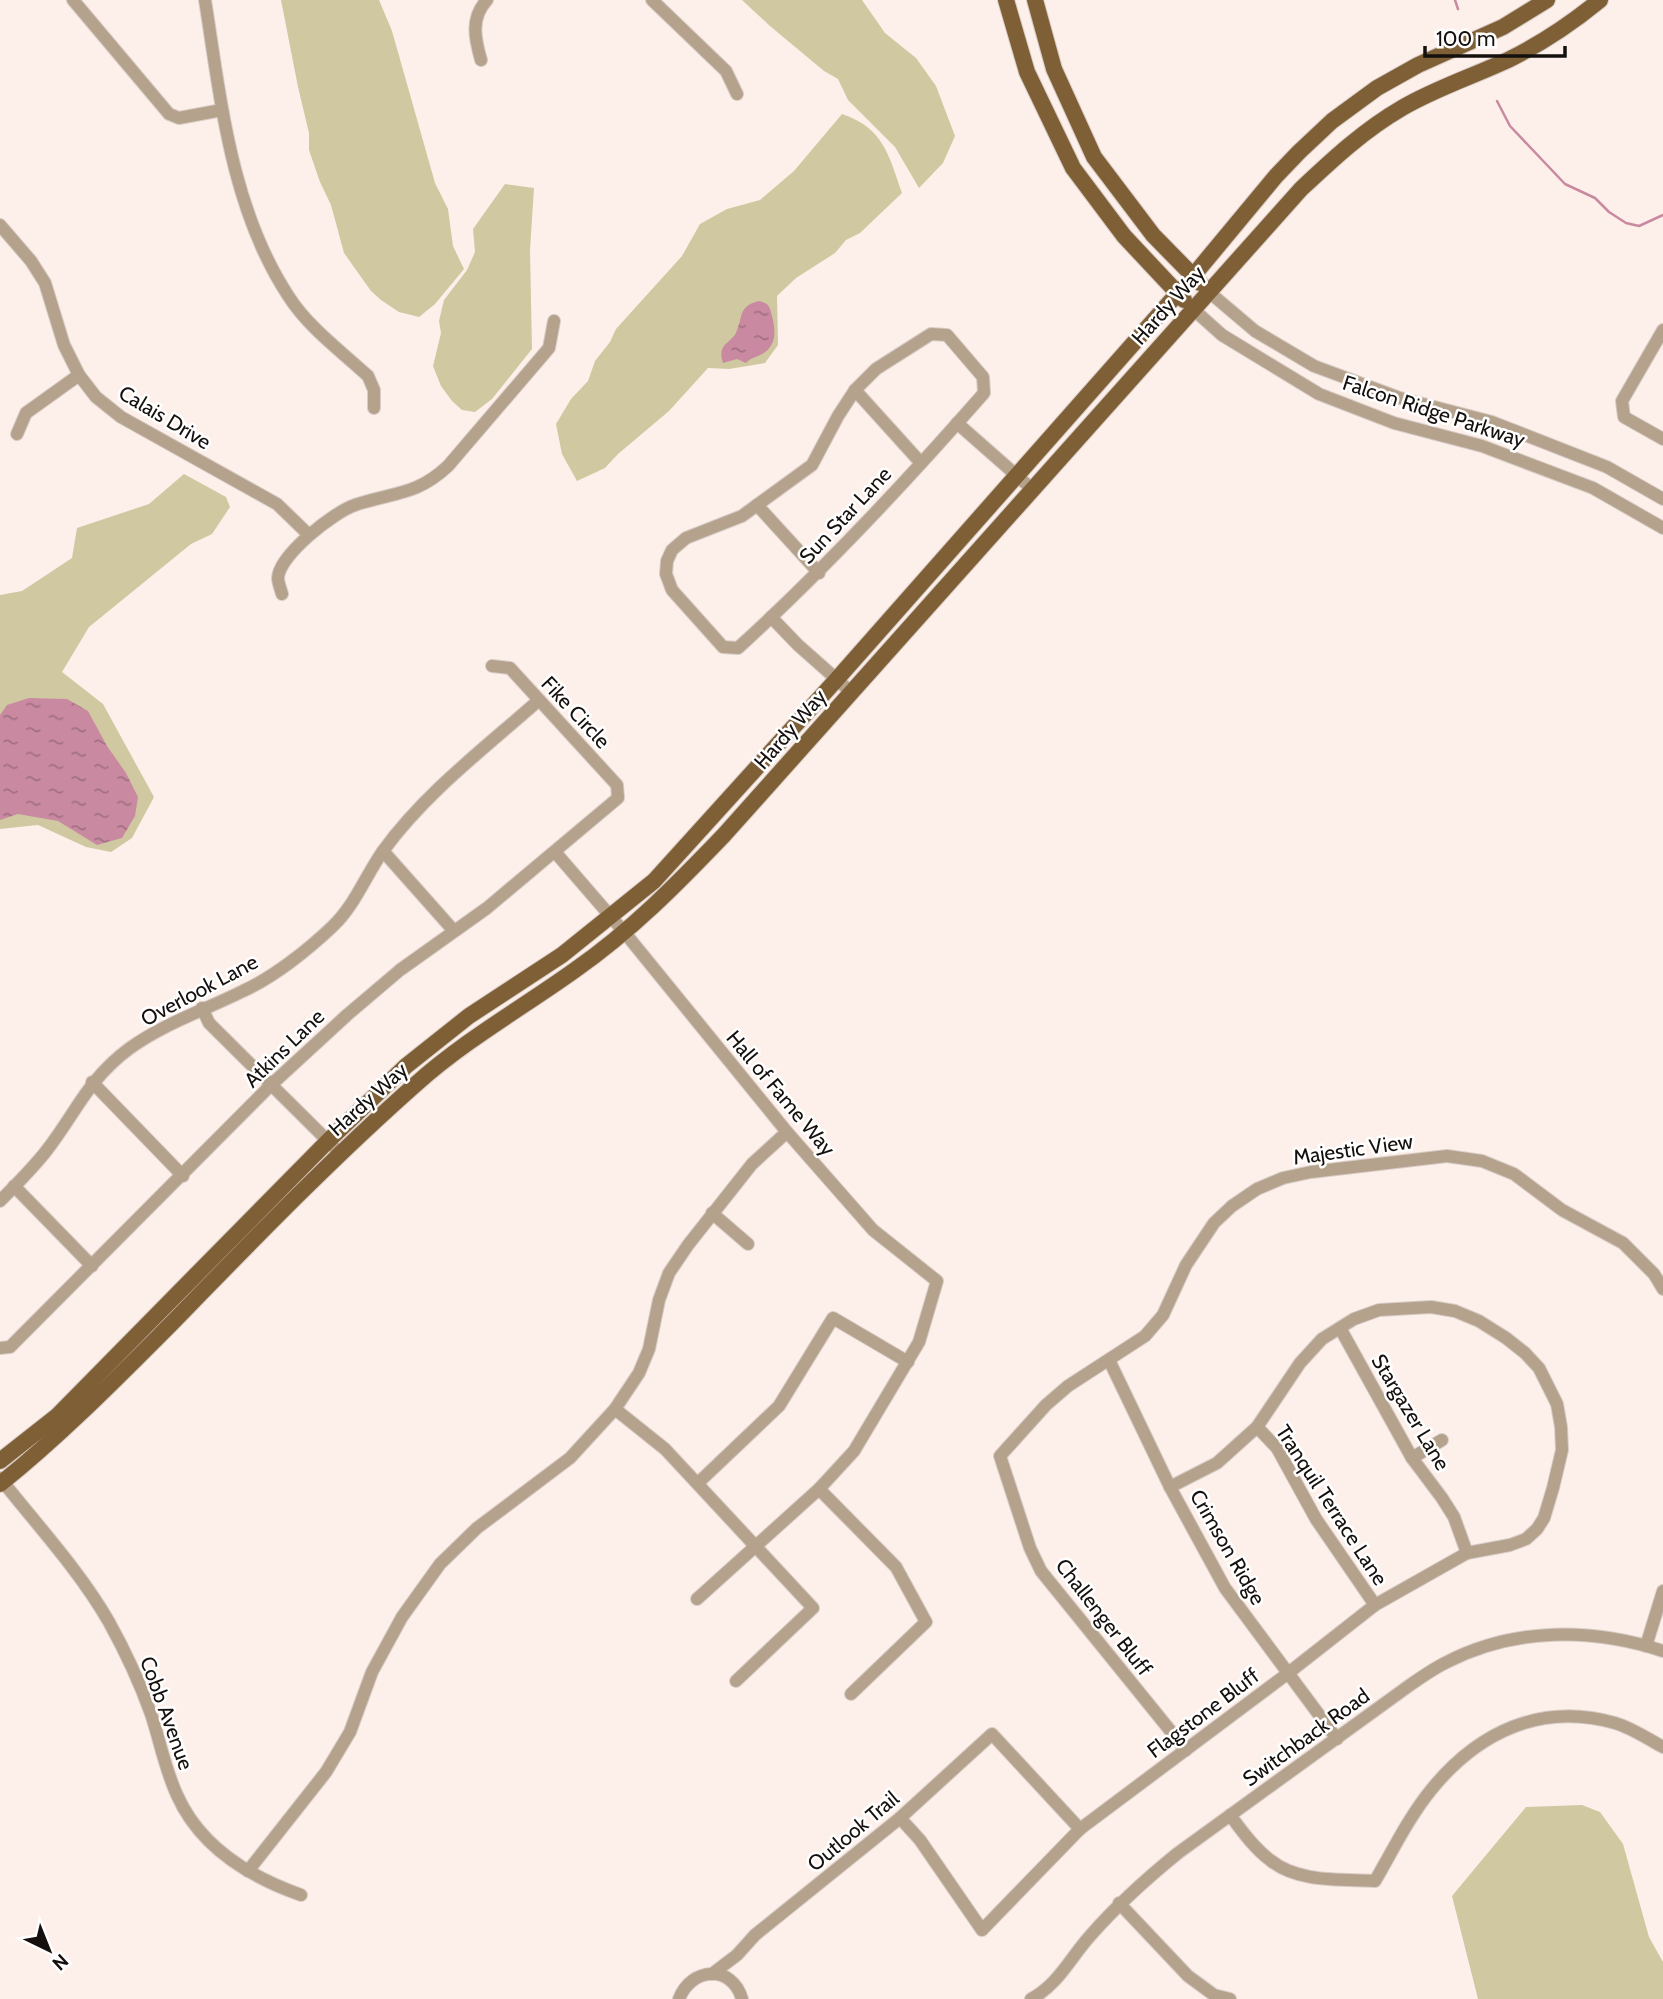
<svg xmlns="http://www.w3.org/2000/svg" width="1663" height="1999" font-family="Cabin,sans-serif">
	<defs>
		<pattern id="water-ripples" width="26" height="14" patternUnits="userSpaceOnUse" patternTransform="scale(1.75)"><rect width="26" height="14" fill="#c989a1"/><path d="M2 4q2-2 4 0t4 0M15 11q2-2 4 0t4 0" fill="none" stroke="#a26f82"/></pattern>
	</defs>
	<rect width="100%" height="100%" fill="#fdf0ea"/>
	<g fill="#d0c8a1">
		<path d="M281,0H379L392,31L435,183L448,209L453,246L464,269L435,304L419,317L399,312L381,300L371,291L344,253L331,205L320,182L309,150V133L298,87Z"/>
		<path d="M742,0H862L885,33L916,58L936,86L955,136L943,163L919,188L895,147L848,100L838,79L824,71L770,26Z"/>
		<path d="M842,114C884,128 889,156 902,193L860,233L846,240L835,253L796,278L777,296L778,345L765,363L729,369L708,368L669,411L618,454L605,468L577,481L562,454L556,424L571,399L588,381L595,361L610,342L616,329L682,256L700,224L727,209L760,200L794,171Z"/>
		<path d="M505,184L534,188L530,250L532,349L492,399L475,412L462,410L452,401L441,386L433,366L441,333L439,321L444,300L467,270L475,252L473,229Z"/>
		<path d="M184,474L226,497L230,507L212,534L191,544L89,627L62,672L103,704L154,797L132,838L111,852L86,847L38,825L0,829V595L22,591L72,558L77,528L149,504Z"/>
		<path d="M1582,1805L1600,1812L1623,1844L1649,1937L1663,1962V1999H1478L1452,1896L1526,1807Z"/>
	</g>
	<g fill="url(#water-ripples)">
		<path d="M759,301C769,303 770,307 772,316C776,331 777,347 760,355C754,358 751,358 746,363L737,359L723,363C716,342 733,344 737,330C743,315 739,306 759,301Z"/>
		<path d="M29,698L67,699L88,711L107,746L126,773L138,797L135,816L122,838L97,845L58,821L18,814L0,820V715L7,705Z"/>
	</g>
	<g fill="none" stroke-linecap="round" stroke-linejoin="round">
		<g stroke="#c989a1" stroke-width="2.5">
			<path d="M1455,0L1458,9"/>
			<path d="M1497,101L1510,126L1565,184L1595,198L1609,212L1626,223L1639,226L1663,215"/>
		</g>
		<g stroke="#d8ccc7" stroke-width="14">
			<g id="minor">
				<path d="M73,0L169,114L179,118L222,110"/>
				<path d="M205,0C221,101 231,209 289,297C309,328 342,352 368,376L374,390V408"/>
				<path d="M652,0L726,71L737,94"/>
				<path d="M481,60C475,39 470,18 487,0"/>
				<path d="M0,225L31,261L45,283L64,345L79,375L96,397L121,417L277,504L309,535"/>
				<path d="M1209,292L1255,331L1314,366L1400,398L1492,422L1607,467L1663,499"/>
				<path d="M1193,309L1222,335L1319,394L1394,423L1482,446L1593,488L1663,528"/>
				<path d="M1663,330L1622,401L1624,417L1663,439"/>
				<path d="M931,334L947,335L983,377L984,393C906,482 826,568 738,648L723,647L672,590L666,574L667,561L672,550L686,538L742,516L812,465L838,416L855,390L876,369Z"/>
				<path d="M855,390L921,463"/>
				<path d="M957,423L1032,489"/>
				<path d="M17,434L26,413L79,375"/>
				<path d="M757,505L819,573"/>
				<path d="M282,594C281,590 278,583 278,578C279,555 334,512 355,505C393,492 416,496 448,466L549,348L554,321"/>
				<path d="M771,617L798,645L851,692"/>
				<path d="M383,851L454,931"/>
				<path d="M555,852L625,933L787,1132L873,1230L937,1281L919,1342L854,1451L819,1489L697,1599"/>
				<path d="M202,1008L209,1023L340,1153"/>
				<path d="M92,1082L183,1176"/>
				<path d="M14,1186L92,1266"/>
				<path d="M0,1201C16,1185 33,1168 47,1150C77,1111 88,1079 130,1048C165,1023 205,1010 243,991C274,977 309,949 333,926C355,905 366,875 383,851C425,793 486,747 539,700"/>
				<path d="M712,1213L748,1244"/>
				<path d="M1340,1328L1412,1458L1442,1498L1454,1517L1467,1553"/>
				<path d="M0,1348L10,1347L272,1084L347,1015L400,970L487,908L618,798L617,785L510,668L492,666"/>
				<path d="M1109,1360L1170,1487L1225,1588L1337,1739"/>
				<path d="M615,1409L665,1449L813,1608L736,1681"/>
				<path d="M1257,1427L1277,1448L1316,1519L1375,1605"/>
				<path d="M1412,1458L1442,1440"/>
				<path d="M0,1478C37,1525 79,1570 109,1622C125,1651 140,1683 151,1714C160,1741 165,1769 177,1795C200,1847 250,1877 301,1895"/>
				<path d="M698,1483L779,1406L833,1318L908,1362"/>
				<path d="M819,1489L896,1567L926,1622L851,1694"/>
				<path d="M1646,1646L1663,1591"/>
				<path d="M1186,1750L1041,1571L1030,1548L1000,1456L1046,1405L1068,1386L1145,1336L1163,1315L1186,1265L1214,1223L1232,1206L1257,1189L1283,1178L1311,1172L1447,1156L1482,1161L1514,1174L1562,1210L1623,1243L1654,1274L1663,1289"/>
				<path d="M1230,1815C1242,1831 1254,1848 1270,1860C1298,1883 1341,1879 1375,1881C1393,1850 1409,1817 1431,1790C1478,1732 1541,1702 1615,1723C1632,1728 1648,1739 1663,1747"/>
				<path d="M900,1818L920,1840L982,1930L1080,1829L1287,1674L1375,1605L1467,1553L1510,1545L1526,1539L1537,1529L1544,1518L1553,1488L1562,1450L1561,1427L1557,1404L1539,1368L1525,1353L1506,1338L1479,1321L1455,1311L1431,1307L1379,1310L1354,1319L1322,1339L1300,1363L1257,1427L1217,1463L1170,1487"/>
				<path d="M248,1871L326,1772L350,1732L372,1672L402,1617L440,1564L477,1528L570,1458L615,1409L639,1373L649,1349L659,1300L669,1273L688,1245L752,1164L787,1132"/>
				<path d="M1119,1903L1188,1976L1214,1995L1230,1999"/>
				<path d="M712,1974L737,1955L755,1935L900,1818L992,1734L1080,1829"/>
				<path d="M679,1999C691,1967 732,1964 742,1999"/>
				<path d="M1031,1999C1058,1985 1071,1957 1090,1936C1117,1905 1146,1879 1178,1853L1410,1685C1422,1677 1434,1668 1447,1662C1515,1627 1592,1628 1663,1651"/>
			</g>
		</g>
		<g stroke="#d8ccc7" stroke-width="18">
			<g id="major">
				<path d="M1006,0L1027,72L1073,168L1124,236L1184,300"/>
				<path d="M1035,0L1054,69L1094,157L1153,235L1200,283"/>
				<path d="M0,1461L57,1416L328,1141L406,1066L469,1016L562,955L654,881L837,679L1193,276L1276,176L1299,152L1332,121L1377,88L1418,65L1503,27L1547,0"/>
				<path d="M0,1484C61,1435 115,1380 170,1325C250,1243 330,1160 416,1084C465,1040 522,1008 575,970C631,931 677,884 724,835L1301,189C1333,159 1364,130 1402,108C1436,88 1474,76 1510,59C1542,43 1572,23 1600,0"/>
			</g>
		</g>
		<use href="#minor" stroke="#b4a28c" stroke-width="12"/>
		<use href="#major" stroke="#7f5f36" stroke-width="16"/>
	</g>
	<g text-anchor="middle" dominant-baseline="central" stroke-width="5" stroke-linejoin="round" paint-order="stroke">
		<g font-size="21" fill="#15100e" stroke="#fff">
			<text transform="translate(1168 305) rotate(-48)">Hardy Way</text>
			<text transform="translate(1434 411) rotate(18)">Falcon Ridge Parkway</text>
			<text transform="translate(165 417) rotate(31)">Calais Drive</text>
			<text transform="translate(845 515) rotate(-47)">Sun Star Lane</text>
			<text transform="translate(576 712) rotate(47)">Fike Circle</text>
			<text transform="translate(790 729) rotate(-49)">Hardy Way</text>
			<text transform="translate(199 990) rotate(-28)">Overlook Lane</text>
			<text transform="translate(284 1048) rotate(-44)">Atkins Lane</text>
			<text transform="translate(781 1093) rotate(50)">Hall of Fame Way</text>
			<text transform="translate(368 1099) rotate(-42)">Hardy Way</text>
			<text transform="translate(1353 1149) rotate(-8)">Majestic View</text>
			<text transform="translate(1411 1412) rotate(59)">Stargazer Lane</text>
			<text transform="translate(1332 1505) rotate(57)">Tranquil Terrace Lane</text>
			<text transform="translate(1228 1547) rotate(60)">Crimson Ridge</text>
			<text transform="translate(1104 1617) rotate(52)">Challenger Bluff</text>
			<text transform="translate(167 1713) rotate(70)">Cobb Avenue</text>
			<text transform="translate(1203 1713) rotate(-37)">Flagstone Bluff</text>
			<text transform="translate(1306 1737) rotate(-36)">Switchback Road</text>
			<text transform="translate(853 1831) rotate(-40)">Outlook Trail</text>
		</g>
	</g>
	<g transform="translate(49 1950) rotate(137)" stroke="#ffffff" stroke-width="5" paint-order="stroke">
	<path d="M0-5L12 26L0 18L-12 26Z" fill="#15100e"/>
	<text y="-10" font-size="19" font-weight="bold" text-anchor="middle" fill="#15100e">N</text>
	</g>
	<path d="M1425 46v10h140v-10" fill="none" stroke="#15100e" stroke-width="3.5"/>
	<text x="1436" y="46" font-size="21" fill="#15100e" stroke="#ffffff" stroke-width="5" paint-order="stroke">100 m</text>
</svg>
